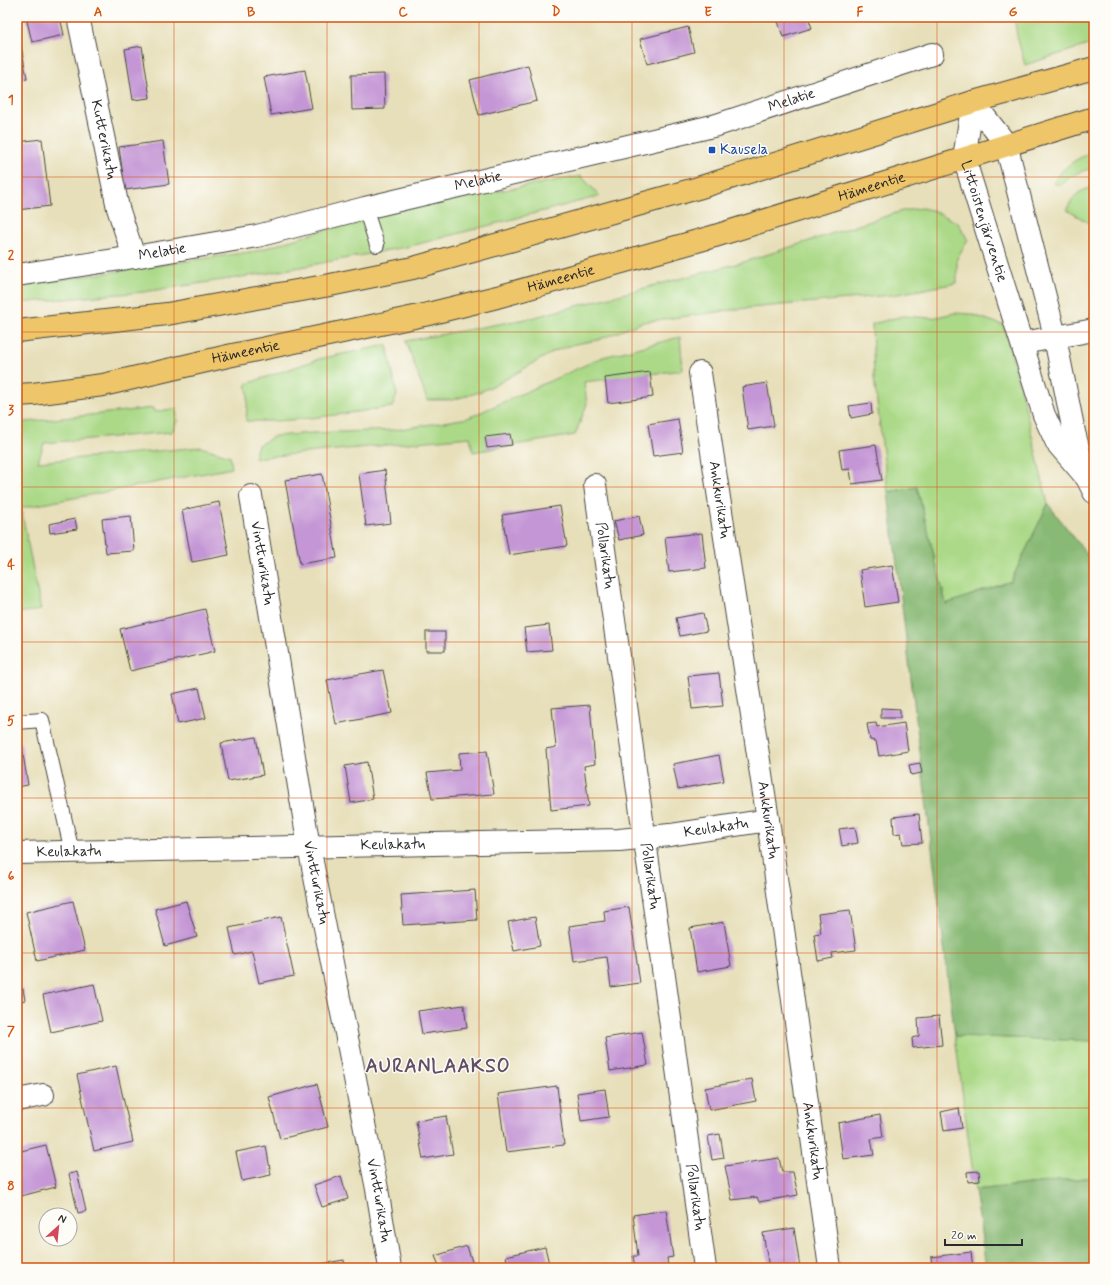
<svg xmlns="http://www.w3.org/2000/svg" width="1111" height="1285" font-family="Mynerve,sans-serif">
	<rect width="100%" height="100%" fill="#fdfcf7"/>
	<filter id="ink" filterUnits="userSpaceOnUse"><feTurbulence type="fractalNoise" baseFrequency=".025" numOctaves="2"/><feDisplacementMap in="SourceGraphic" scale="8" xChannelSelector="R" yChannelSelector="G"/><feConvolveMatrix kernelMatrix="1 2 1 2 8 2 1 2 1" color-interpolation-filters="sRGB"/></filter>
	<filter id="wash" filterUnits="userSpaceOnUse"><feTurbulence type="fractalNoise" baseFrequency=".012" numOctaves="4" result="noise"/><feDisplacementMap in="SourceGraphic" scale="16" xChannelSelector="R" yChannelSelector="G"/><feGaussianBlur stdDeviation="0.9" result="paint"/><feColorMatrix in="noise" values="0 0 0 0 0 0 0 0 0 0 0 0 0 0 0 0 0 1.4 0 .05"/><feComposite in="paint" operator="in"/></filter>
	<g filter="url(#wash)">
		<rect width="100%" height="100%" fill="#e7dfb9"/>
		<g fill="#abd987" stroke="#6b8259">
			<path d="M1014,17H1094V43L1025,65L1017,36Z"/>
			<path d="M1094,152V168C1080,171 1071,175 1061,185L1053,183C1064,166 1075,159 1094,152Z"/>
			<path d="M581,176L600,196L411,246L269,273L143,292L17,303V286L256,251L383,212Z"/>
			<path d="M1094,187V226L1067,210C1073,195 1078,191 1094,187Z"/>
			<path d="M922,208L934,211L958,223L968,240L957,258V283L892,295L739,309L643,322L598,340L575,344L555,351L499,383L480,392L452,400H427L406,341L531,318L747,261L902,211Z"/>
			<path d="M954,313L970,314L1003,325L1023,398L1048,504L1011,581L946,604L917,487L888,492L874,378L872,324L903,316L932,318Z"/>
			<path d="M680,337L683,370L584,382L587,404L575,435L473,452L470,437L254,458L258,445L275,436L313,433L395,430L468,418L603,357Z"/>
			<path d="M387,345L397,395L392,407C344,413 295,423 246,421L248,394L246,384L319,359Z"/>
			<path d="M153,408L154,412L177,408V422L172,432L44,443L38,462L201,447L230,456L232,468L21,508L41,610L17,613V423Z"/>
			<path d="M955,1036L1094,1041V1177L975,1190Z"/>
		</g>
		<g fill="#88b974" stroke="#5a7250">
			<path d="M917,487L946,604L1011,581L1048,504L1094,563V1041L955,1036L888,492Z"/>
			<path d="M1094,1177V1268H986L975,1190Z"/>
		</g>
		<g id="blocks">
			<g fill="#c496d5">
				<path d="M26,17H60L64,35L32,42Z"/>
				<path d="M780,17H808L812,28L783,37L777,18Z"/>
				<path d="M688,27L694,52L647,64L640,39Z"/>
				<path d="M21,46L27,78L17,80V47Z"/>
				<path d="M142,46L150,98L133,100L125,49Z"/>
				<path d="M528,65L537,101L479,115L470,80Z"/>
				<path d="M305,70L312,108L271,115L264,77Z"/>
				<path d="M384,74L385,109L352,110L351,75Z"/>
				<path d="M42,139L50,206L17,210V187L21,186L17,155V142Z"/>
				<path d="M163,141L169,184L125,190L119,147Z"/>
				<path d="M650,372L653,397L608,403L605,378Z"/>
				<path d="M767,383L774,426L748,430L742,387Z"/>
				<path d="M871,403L872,414L851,418L849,406Z"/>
				<path d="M678,419L683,452L653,456L648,424Z"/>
				<path d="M510,434L512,445L487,448L485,437Z"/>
				<path d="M876,445L882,480L852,484L850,469L842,470L839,450Z"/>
				<path d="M385,470L391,523L366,526L359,474Z"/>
				<path d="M322,474L337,558L300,564L285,480Z"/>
				<path d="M219,502L229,555L192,562L182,510Z"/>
				<path d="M560,506L567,546L509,555L502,515Z"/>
				<path d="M131,516L134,551L106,553L102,519Z"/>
				<path d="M639,516L643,535L619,540L614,521Z"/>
				<path d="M75,519L77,529L50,533L49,524Z"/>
				<path d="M702,533L706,568L669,572L665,537Z"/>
				<path d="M892,565L898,602L865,607L860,570Z"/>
				<path d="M205,609L215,651L130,671L120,629Z"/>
				<path d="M703,613L707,631L680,636L676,618Z"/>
				<path d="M549,625L552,650L527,652L524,628Z"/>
				<rect x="426" y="632" width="19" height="19"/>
				<path d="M383,670L392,713L336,724L327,680Z"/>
				<path d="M719,673L723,706L692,709L688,676Z"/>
				<path d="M199,688L206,718L178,724L172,694Z"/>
				<path d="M590,705L595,764L584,766L589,806L551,810L546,749L556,747L552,708Z"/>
				<path d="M881,708L900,709V718H881Z"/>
				<path d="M876,723L877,727L904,723L908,751L879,756L876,741L870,740L867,724Z"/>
				<path d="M256,737L263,775L228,781L221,743Z"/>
				<path d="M21,742L28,785L17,787V743Z"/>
				<path d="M487,751L494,794L432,799L427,773L460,770L459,753Z"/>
				<path d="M719,755L724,781L678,789L673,764Z"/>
				<path d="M367,762L373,799L351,803L345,766Z"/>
				<path d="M920,763L922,773L911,775L909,765Z"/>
				<path d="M919,814L922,843L903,844L901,833L894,834L893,817Z"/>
				<path d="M855,827L858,843L842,846L839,829Z"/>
				<path d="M475,890L477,920L403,925L401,895Z"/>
				<path d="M73,901L85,950L37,961L26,912Z"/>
				<path d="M186,901L197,937L165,946L155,909Z"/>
				<path d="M629,907L640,983L611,987L607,957L574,961L569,926L605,921L604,911Z"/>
				<path d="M850,910L856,950L832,953L833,958L818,961L814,934L821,933L818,914Z"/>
				<path d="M281,917L294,976L259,983L252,951L235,955L229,928Z"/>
				<path d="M535,917L540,946L514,951L508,922Z"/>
				<path d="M724,922L731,966L697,972L690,928Z"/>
				<path d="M94,984L102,1021L51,1032L43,995Z"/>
				<path d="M23,989L25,1000L17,1002V990Z"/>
				<path d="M464,1005L467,1028L422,1034L418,1011Z"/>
				<path d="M939,1016L942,1045L913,1048L912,1038L919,1036L918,1018Z"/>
				<path d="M642,1032L648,1065L610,1071L605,1038Z"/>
				<path d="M116,1066L133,1142L94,1151L77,1075Z"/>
				<path d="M752,1079L756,1101L709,1110L705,1088Z"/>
				<path d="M317,1084L328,1127L280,1139L269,1097Z"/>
				<path d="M557,1086L564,1145L506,1152L498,1094Z"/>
				<path d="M605,1089L609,1117L581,1121L577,1093Z"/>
				<path d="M959,1108L962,1128L944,1131L941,1112Z"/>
				<path d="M880,1115L883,1137L871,1139L874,1155L843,1159L838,1123Z"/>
				<path d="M446,1116L453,1154L423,1159L416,1121Z"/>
				<path d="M720,1134L724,1158L712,1160L708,1136Z"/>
				<path d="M46,1145L56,1187L17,1197V1152Z"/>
				<path d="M266,1146L271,1175L242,1181L236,1152Z"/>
				<path d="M779,1158L782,1172H793L798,1195L759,1202L757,1197L732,1200L725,1166Z"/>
				<path d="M979,1171L980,1181L968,1182L967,1172Z"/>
				<path d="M77,1172L86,1211L78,1213L69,1174Z"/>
				<path d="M341,1176L348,1199L322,1207L314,1185Z"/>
				<path d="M666,1210L673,1257L667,1258L668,1268H635L633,1256H638L633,1215Z"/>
				<path d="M794,1228L800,1268H769L763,1233Z"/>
				<path d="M467,1246L474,1268H440L435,1256Z"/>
				<path d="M545,1247L550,1268H508L506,1256Z"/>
				<path d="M971,1252L973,1268H925L932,1266L931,1257Z"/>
				<path d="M344,1260L345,1268H322L321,1264Z"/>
			</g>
		</g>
	</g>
	<g filter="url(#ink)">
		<use href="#blocks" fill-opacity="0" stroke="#474640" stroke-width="1"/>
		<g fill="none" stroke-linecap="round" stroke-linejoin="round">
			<g stroke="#474640" stroke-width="16">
				<g id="service">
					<path d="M365,208L377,245"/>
					<path d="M17,722L42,720L72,852"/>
				</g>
			</g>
			<g stroke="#474640" stroke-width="24">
				<g id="minor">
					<path id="s1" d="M79,21L118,208L134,257"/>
					<path id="s2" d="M17,275L134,257L257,236L365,208L717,125L932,54"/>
					<path d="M1023,343L1094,330"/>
					<path id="s3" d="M700,373L768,820L830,1268"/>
					<path id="s4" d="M595,485L705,1268"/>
					<path id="s5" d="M251,496L309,847L377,1189L390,1268"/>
					<path id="s6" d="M17,853L619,840L670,835L768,820"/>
					<path d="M17,1100L43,1095"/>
				</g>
			</g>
			<g stroke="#474640" stroke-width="24">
				<g id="tertiary">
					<path id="s7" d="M973,102L964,158L1044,415L1057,443L1087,478L1094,492"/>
					<path d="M973,102L1006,144L1053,328L1074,432L1084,470"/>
				</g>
			</g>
			<g stroke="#474640" stroke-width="24">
				<g id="trunk">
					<path d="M17,331L167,314L330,285L413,268L698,188L973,102L1094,68"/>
					<path id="s8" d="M17,395L33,394L103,385L228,356L424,315L497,297L715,236L1094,118"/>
				</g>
			</g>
			<use href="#service" stroke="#fff" stroke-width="14"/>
			<use href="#minor" stroke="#fff" stroke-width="22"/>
			<use href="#tertiary" stroke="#fff" stroke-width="22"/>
			<use href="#trunk" stroke="#eec569" stroke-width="22"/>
		</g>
	</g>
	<path fill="none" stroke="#d5540f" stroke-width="1" stroke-opacity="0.55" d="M174,17V1268M327,17V1268M479,17V1268M632,17V1268M784,17V1268M937,17V1268M17,177H1094M17,332H1094M17,487H1094M17,642H1094M17,798H1094M17,953H1094M17,1108H1094"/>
	<rect fill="#1a4fb4" stroke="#fdfcf7" stroke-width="1.5" x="708" y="146" width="8" height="8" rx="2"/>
	<g text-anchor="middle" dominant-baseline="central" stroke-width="3" stroke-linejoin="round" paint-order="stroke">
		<g font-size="15" fill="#2b2b2b" stroke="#fdfcf7">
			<text stroke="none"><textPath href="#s2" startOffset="795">Melatie</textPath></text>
			<text stroke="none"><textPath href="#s1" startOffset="121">Kutterikatu</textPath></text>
			<text stroke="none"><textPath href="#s2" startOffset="471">Melatie</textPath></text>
			<text stroke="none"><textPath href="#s8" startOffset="881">Hämeentie</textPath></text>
			<text stroke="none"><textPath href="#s7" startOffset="123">Littoistenjärventie</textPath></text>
			<text stroke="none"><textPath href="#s2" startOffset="147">Melatie</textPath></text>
			<text stroke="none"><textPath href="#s8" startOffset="557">Hämeentie</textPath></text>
			<text stroke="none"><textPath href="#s8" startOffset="233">Hämeentie</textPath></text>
			<text stroke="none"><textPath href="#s3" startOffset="128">Ankkurikatu</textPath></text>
			<text stroke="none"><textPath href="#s4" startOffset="71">Pollarikatu</textPath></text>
			<text stroke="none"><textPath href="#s5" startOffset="68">Vintturikatu</textPath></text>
			<text stroke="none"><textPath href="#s3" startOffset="452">Ankkurikatu</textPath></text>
			<text stroke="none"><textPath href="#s6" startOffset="700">Keulakatu</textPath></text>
			<text stroke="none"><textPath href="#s6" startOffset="376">Keulakatu</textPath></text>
			<text stroke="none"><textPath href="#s6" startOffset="52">Keulakatu</textPath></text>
			<text stroke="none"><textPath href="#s4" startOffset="395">Pollarikatu</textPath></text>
			<text stroke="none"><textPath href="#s5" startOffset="392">Vintturikatu</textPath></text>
			<text stroke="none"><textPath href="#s3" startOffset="776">Ankkurikatu</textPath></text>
			<text stroke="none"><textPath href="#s4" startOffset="719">Pollarikatu</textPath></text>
			<text stroke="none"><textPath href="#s5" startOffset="716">Vintturikatu</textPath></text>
		</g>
		<g font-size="15" fill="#164399" stroke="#fdfcf7" text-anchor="start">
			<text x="720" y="150">Kausela</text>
		</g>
		<g font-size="19" font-weight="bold" letter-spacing="1" fill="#615066" stroke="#fdfcf7">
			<text x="438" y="1066">AURANLAAKSO</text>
		</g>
	</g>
	<rect width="1111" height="1285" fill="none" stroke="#fdfcf7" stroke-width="44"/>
	<g transform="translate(58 1227) rotate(27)"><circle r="19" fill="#fdfcf7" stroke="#a9a8a5"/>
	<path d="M0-3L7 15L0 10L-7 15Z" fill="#d1495b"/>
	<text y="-6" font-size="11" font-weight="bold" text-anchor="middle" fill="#2b2b2b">N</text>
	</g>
	<path d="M945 1239v6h77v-6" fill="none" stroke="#2b2b2b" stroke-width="2"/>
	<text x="951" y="1239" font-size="12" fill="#2b2b2b" stroke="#fdfcf7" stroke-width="3" paint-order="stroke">20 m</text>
	<rect x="22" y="22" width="1067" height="1241" fill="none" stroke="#d5540f" stroke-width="1.5"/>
	<g font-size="13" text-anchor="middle" font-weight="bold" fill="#d5540f">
		<text x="98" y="16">A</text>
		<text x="251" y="16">B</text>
		<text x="403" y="16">C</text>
		<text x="556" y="16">D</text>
		<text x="708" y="16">E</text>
		<text x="860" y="16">F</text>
		<text x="1013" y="16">G</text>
		<text x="11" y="104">1</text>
		<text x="11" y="259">2</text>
		<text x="11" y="414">3</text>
		<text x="11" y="569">4</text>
		<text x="11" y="725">5</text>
		<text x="11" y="880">6</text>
		<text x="11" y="1035">7</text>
		<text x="11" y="1190">8</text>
	</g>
</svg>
